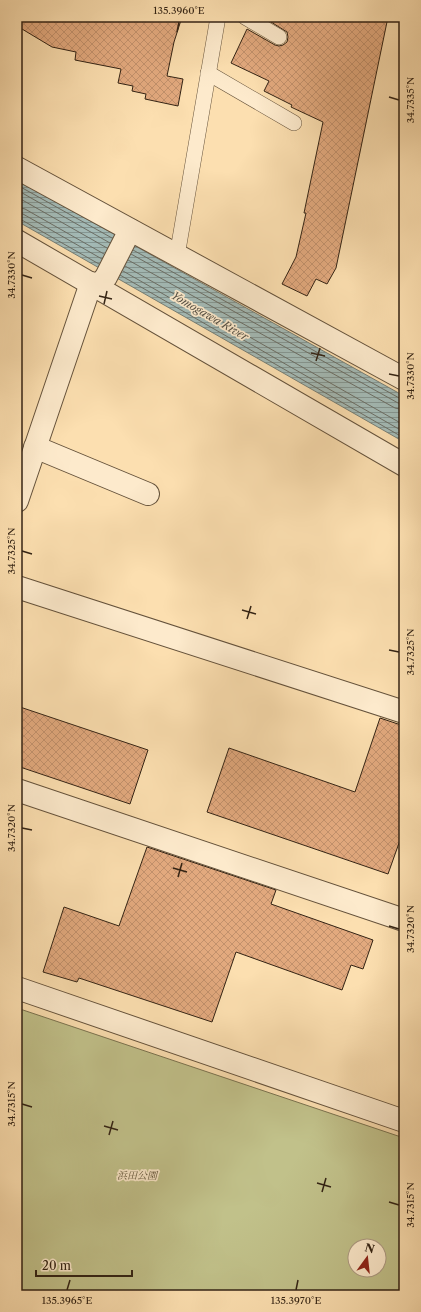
<svg xmlns="http://www.w3.org/2000/svg" width="421" height="1312" font-family="'Libre Caslon Text','Noto Serif JP',serif">
	<defs>
		<pattern id="water-rules" width="6" height="5" patternUnits="userSpaceOnUse"><rect width="6" height="5" fill="#a3bab6"/><path d="M0 2.5h6" fill="none" stroke="#859793"/></pattern>
		<pattern id="building-cross-hatch" width="8" height="8" patternUnits="userSpaceOnUse"><rect width="8" height="8" fill="#e2a97e"/><path d="M0 0l8 8M0 8l8-8" fill="none" stroke="#c2916c"/></pattern>
	</defs>
	<rect width="100%" height="100%" fill="#fcdfb0"/>
	<filter id="stains"><feTurbulence type="fractalNoise" baseFrequency=".005" numOctaves="4"/><feColorMatrix values="0 0 0 0 .2 0 0 0 0 .09 0 0 0 0 .02 0 0 0 .5 -.17"/></filter>
	<radialGradient id="worn" r=".72"><stop offset=".6" stop-color="#630" stop-opacity="0"/><stop offset="1" stop-color="#630" stop-opacity=".3"/></radialGradient>
	<path fill="#c1c18a" stroke="#7a724f" fill-rule="evenodd" d="M17,1008L404,1138V1295H17ZM355,1246H379V1270H355Z"/>
	<path fill="url(#water-rules)" stroke="#767e75" d="M17,180L404,396V442L17,221Z"/>
	<g fill="none" stroke-linecap="round" stroke-linejoin="round">
		<g stroke="#6b6e65" stroke-width="1">
			<path d="M17,185L112,238"/>
			<path d="M17,190L110,243"/>
			<path d="M17,197L107,248"/>
			<path d="M17,207L25,209L104,254"/>
			<path d="M17,213L23,214L102,259"/>
			<path d="M17,218L20,219L99,264"/>
			<path d="M133,250L401,399H404"/>
			<path d="M131,254L398,403L404,404"/>
			<path d="M128,260L395,408L404,410"/>
			<path d="M125,266L404,425"/>
			<path d="M123,271L404,432"/>
			<path d="M120,275L404,438"/>
		</g>
	</g>
	<g fill="url(#building-cross-hatch)" stroke="#332314">
		<path d="M17,17H182L174,42L167,76L183,79L178,106L145,99L146,94L132,91L133,86L118,83L121,69L75,60L76,52L52,47L17,26Z"/>
		<path d="M263,17H388L336,268L327,284L316,279L307,296L282,284L296,257L306,213H304L323,122L291,107L292,105L264,91L269,81L231,63L247,29L275,45L279,46L283,45L287,42L288,37L287,32Z"/>
		<path d="M17,706L148,750L130,804L17,766Z"/>
		<path d="M380,718L404,726V829L388,874L207,812L229,748L355,792Z"/>
		<path d="M147,847L276,890L271,904L373,940L363,969L351,965L342,990L236,952L212,1022L79,978L77,982L43,972L64,907L119,926Z"/>
	</g>
	<g fill="none" stroke-linecap="round" stroke-linejoin="round">
		<g stroke="#65523b" stroke-width="16">
			<g id="service">
				<path d="M245,17L279,37"/>
				<path d="M208,73L294,123"/>
				<path d="M177,256L218,17"/>
			</g>
		</g>
		<g stroke="#65523b" stroke-width="24">
			<g id="minor">
				<path d="M17,168L404,379"/>
				<path d="M17,241L404,465"/>
				<path d="M97,287L106,277L130,230"/>
				<path d="M35,447L148,494"/>
				<path d="M17,501L91,283"/>
				<path d="M17,587L404,712"/>
				<path d="M17,790L404,920"/>
				<path d="M17,988L404,1121"/>
			</g>
		</g>
		<use href="#service" stroke="#fdeacc" stroke-width="15"/>
		<use href="#minor" stroke="#fdeacc" stroke-width="22"/>
	</g>
	<path fill="none" stroke="#332314" stroke-width="1.5" d="M177,32L179,22M389,97L399,100M22,275L32,278M99,296L112,299M104,304L107,291M311,353L325,356M316,361L320,348M389,374L399,376M22,551L32,554M242,610L256,614M247,619L251,606M389,650L399,652M22,828L32,830M173,868L187,872M178,877L182,863M389,926L399,929M22,1104L32,1107M104,1126L118,1130M109,1135L113,1121M317,1183L331,1187M322,1192L326,1178M389,1202L399,1205M67,1290L70,1280M296,1290L298,1280"/>
	<g text-anchor="middle" dominant-baseline="central" stroke-width="3.5" stroke-linejoin="round" paint-order="stroke">
		<g font-size="10" font-style="italic" fill="#5e5237" stroke="#fdeacc">
			<text x="137" y="1175">浜田公園</text>
		</g>
		<g font-size="11" font-style="italic" fill="#555045" stroke="#fdeacc">
			<text transform="translate(210 316) rotate(30)">Yomogawa River</text>
		</g>
	</g>
	<rect width="421" height="1312" fill="none" stroke="#fcdfb0" stroke-width="44"/>
	<g transform="translate(367 1258) rotate(15)"><circle r="19" fill="#fdeacc" stroke="#ac9a82"/>
	<path d="M0-3L7 15L0 10L-7 15Z" fill="#8f2418"/>
	<text y="-6" font-size="11" font-weight="bold" text-anchor="middle" fill="#332314">N</text>
	</g>
	<path d="M36 1270v6h96v-6" fill="none" stroke="#332314" stroke-width="2"/>
	<text x="42" y="1270" font-size="12" fill="#332314" stroke="#fdeacc" stroke-width="3" paint-order="stroke">20 m</text>
	<rect x="22" y="22" width="377" height="1268" fill="none" stroke="#332314" stroke-width="1.5"/>
	<g font-size="10" text-anchor="middle" fill="#332314">
		<text x="179" y="14">135.3960°E</text>
		<text transform="translate(410 100) rotate(-90)" y="4">34.7335°N</text>
		<text transform="translate(11 275) rotate(-90)" y="4">34.7330°N</text>
		<text transform="translate(410 376) rotate(-90)" y="4">34.7330°N</text>
		<text transform="translate(11 551) rotate(-90)" y="4">34.7325°N</text>
		<text transform="translate(410 652) rotate(-90)" y="4">34.7325°N</text>
		<text transform="translate(11 828) rotate(-90)" y="4">34.7320°N</text>
		<text transform="translate(410 929) rotate(-90)" y="4">34.7320°N</text>
		<text transform="translate(11 1104) rotate(-90)" y="4">34.7315°N</text>
		<text transform="translate(410 1205) rotate(-90)" y="4">34.7315°N</text>
		<text x="67" y="1304">135.3965°E</text>
		<text x="296" y="1304">135.3970°E</text>
	</g>
	<rect width="100%" height="100%" filter="url(#stains)"/>
	<rect width="100%" height="100%" fill="url(#worn)"/>
</svg>
